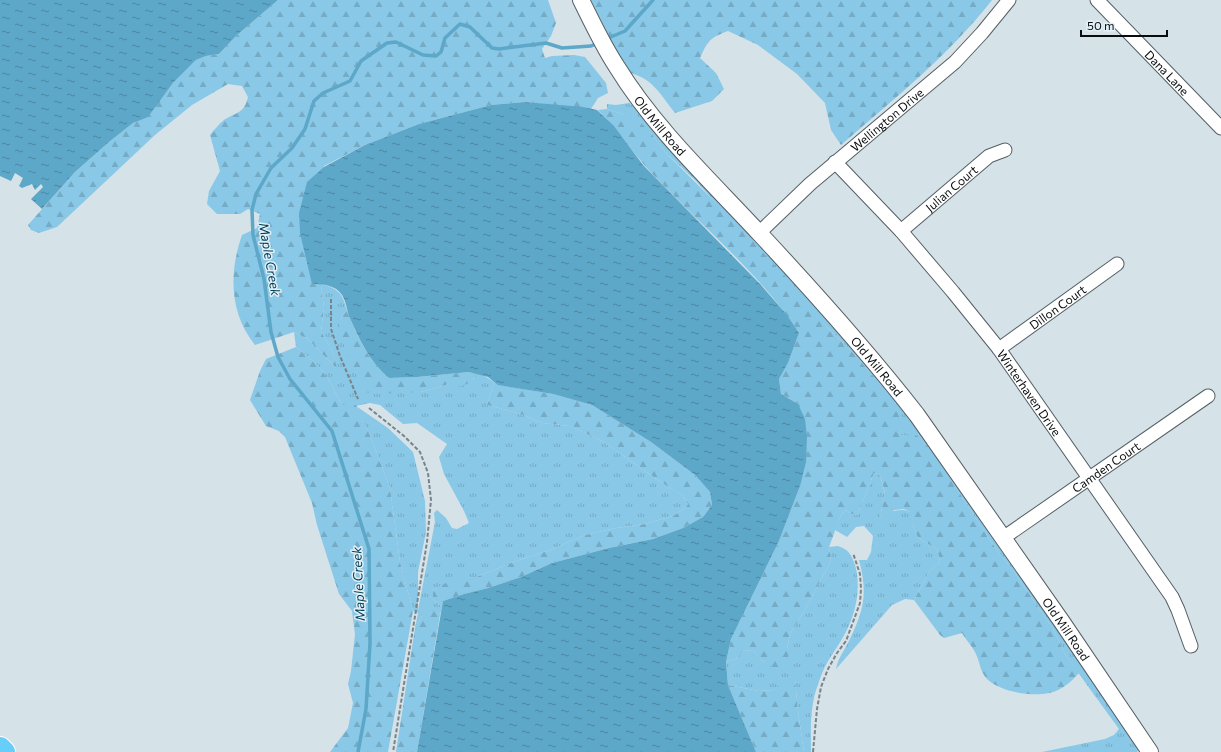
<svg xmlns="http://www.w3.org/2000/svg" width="1221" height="752" font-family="Commissioner,sans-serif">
	<defs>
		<pattern id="grass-tufts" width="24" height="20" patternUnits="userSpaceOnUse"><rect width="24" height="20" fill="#89c8e7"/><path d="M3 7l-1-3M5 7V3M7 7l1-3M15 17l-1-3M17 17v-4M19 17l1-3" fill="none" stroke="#75abc5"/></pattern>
		<pattern id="forest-firs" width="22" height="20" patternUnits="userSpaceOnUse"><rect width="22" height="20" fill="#89c8e7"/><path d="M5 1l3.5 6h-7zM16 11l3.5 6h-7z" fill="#75abc5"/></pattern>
		<pattern id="water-ripples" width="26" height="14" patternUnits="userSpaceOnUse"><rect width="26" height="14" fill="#5da7c9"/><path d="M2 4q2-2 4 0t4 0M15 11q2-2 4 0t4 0" fill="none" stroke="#4b86a2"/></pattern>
	</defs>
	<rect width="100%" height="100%" fill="#d5e2e8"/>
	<g fill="url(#grass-tufts)" fill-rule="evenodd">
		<path d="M629,103L636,108L845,337L903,408L1138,745L1139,749L1137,752H1042L1105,739L1114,735L1119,729L1066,656L1053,629L1014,572L991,542L937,458L921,438L916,435H899L897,413L895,401L856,356L827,327L695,180L665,152L651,133L625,115L607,109V104L616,105Z"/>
		<path d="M321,284C339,289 342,293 347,310L340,320L353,365L361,384L421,392L449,384L473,380L477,373C483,375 488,378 494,382L487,405L499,408L521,414L542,423L570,426L604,442L662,483L682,495L688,504L685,508L673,516L644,524L616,528L585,535L550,550L519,560L476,577L455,579L433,590V599L442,607L440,615L438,609L423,614L415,628L418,613L413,611L400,562L390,488L372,440L356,406L342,405L327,377L314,362L296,347L294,332L308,339L336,368L334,355L321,331L324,308ZM370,403L380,405L403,424L417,423L447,444L439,457L444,474L464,511L469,523L457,529L452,528L446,518L437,510L434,513L435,522L418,610V572L426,532L425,501L413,452L388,428L356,406Z"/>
		<path d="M874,473L880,475L885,494L880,517C891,512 899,507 911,512L913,526L918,538L937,549L940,562L930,571L914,600L905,599L892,605L836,669C839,656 843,653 849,641C864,610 868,594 859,560H867L871,552L873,536L864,526L856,527L847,537L835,530L841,515L846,510L852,514L857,515Z"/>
		<path d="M838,546C849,550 851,554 855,565C862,589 855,618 842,639C835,651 826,662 821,676C818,685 814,694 813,703C810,719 811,736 811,752H804L798,711L795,679L781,681L775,690L759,691L728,685L726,662L736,659L743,651L753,650L764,662L787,649L790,634L806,608L831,561L829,547Z"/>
	</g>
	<g fill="url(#forest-firs)">
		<path d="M278,0H548L556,23L551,36L542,49L545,58L552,56L574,55L585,57L606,83L608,93L598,98L591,109L525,102L491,105L419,124L365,145L324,166L321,284L324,308L321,331L334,355L337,369L308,339L294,332L255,345C229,313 229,272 242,235L257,228L260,214L248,209L240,214H217L207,204L209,191L220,171L210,135C214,130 219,124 224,120C236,112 244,114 248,97L242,86L228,84L192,105L155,135L57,227L39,233L31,230L28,225L75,172L109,142L133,123L148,116L173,83L196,60L206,56L219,54L236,36Z"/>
		<path d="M591,0H992C949,55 894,99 841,145L831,130L825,103L797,74L758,45L728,31C709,38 708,41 700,58L716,73L724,89L712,101L675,113C660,94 653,78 627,72Z"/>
		<path d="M607,109L625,115L640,122L651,133L665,152L740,227L793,286L827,327L856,356L895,401L901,424L899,435H916L921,438L937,458L991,542L1014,572L1053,629L1066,656L1079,673C1073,680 1066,686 1058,690C1040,699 1001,693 987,679C980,671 980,663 976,654C973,647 966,640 962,633L944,638L940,635L914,600L930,571L940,562L937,549L918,538L913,526L910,512L904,509L894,510L887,520L880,517L885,493L880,475L874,473L857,515L852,514L846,510L841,515L829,547L831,561L806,608L790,634L787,649L790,666L787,669C768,669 765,663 753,650L743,651L736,659L726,662L731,639L779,541L800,486L798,404L781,394L779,379L788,363L799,333C761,275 706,230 659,181C637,159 620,132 598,110Z"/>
		<path d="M347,310C356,335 368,360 389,378L417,377L469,372L477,373L473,380L465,385L456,387L449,384L421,392L396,393L375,394L365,392L361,385L340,335V320Z"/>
		<path d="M296,347L314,362L327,377L342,405H356L372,440L390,488L400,562L413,611L388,752H330L348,728L353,703L348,684L351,671L355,634L352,611L339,594L317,525L312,503L285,437L279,431L266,426L250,400L260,371L266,359Z"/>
		<path d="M494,382L499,385L553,394L592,405L651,442L695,475L710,492L712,505L703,517L683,528L653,539L609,548L552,563L521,577L488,588L464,594L443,601L442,607L433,599V590L455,578L476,577L519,560L550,550L585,535L616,528L644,524L673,516L685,508L688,504L682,495L662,483L604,442L570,426L542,423L521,414L499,408L487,405Z"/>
		<path d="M432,608H438L440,615L417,752H396L415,628L423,614Z"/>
		<path d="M788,677L795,679L798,711L804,752H756L728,685L759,691L775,690L780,681Z"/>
	</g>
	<g fill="url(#water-ripples)">
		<path d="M0,0H278L236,36L219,54L206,56L196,60L173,83L148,117L133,123L109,142L75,172L42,209L31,199L43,187L41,184L35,190L32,184L22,188L19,186L23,178L15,173L11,181L0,176Z"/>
		<path d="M525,102L583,107L597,110L614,126L643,165L761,285L787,315L799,333L788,363L779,379L781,394L798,404L805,419L807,437L806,462L800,486L779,541L731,639L726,662L728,685L756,752H417L443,601L464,594L488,588L521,577L552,563L609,548L653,539L683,528L703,517L712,505L710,492L695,475L651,442L592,405L553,394L498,385L488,377L469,372L417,377L389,378C369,361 359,339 349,316C347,310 346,301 342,295C336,285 322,284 312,284L300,233L299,213L307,182L324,167L365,145L419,124L491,105Z"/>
	</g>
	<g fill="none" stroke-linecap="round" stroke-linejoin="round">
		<g stroke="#5da7c9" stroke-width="3.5">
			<path d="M606,39L625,31L653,0"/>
			<path d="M358,752L366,709L370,643L369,549L332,431L290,379L278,357L271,332L264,279L253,235L252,210L256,194L271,168L292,148L305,129L314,101L323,93L350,81L361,61L387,43L396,42L423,55L436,56L441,52L445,38L460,24L470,27L492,48L499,49L546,43L562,48L591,46L598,43"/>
		</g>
		<g stroke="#545f65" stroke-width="15">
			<g id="minor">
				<path id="s1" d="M1097,0L1221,128"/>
				<path id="s2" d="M835,162L901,231L953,292L999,349L1172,597L1178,610L1191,646"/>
				<path id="s3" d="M901,231L989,156L1005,150"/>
				<path id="s4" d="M759,233L810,184L955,62L982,33L1009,0"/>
				<path id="s5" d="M999,349L1117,264"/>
				<path id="s6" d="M1003,538L1208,396"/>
			</g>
		</g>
		<g stroke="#545f65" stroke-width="18">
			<g id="tertiary">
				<path id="s7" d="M581,0C592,22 603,46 617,67C655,129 711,181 760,234C815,293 868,352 917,415L1062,622L1150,752"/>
			</g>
		</g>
		<g stroke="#fff" stroke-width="24">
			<path id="trunk" d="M0,748L4,752"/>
		</g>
		<g stroke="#7a8387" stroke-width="2" stroke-dasharray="4 2" stroke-linecap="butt">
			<path d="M331,299V329L340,356L358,399"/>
			<path d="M369,408L404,436L420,452L428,473L431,500L427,542L393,752"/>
			<path d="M813,752L817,709L821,687L828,669L837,653L846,641L860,603L861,589L860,574L853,553"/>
		</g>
		<use href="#minor" stroke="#fff" stroke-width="13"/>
		<use href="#tertiary" stroke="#fff" stroke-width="16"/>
		<use href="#trunk" stroke="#66cef8" stroke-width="22"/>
	</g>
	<g text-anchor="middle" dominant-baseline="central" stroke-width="3" stroke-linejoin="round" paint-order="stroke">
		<g font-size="12" fill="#080c0e" stroke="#e2eff6">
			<text stroke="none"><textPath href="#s1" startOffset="101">Dana Lane</textPath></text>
			<text stroke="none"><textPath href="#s4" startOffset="171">Wellington Drive</textPath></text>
			<text stroke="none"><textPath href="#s7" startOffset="149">Old Mill Road</textPath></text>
			<text stroke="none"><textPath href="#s3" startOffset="66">Julian Court</textPath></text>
			<text stroke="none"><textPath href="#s5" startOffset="72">Dillon Court</textPath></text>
			<text stroke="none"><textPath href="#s7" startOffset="473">Old Mill Road</textPath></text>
			<text stroke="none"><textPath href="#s2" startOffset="302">Winterhaven Drive</textPath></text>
			<text stroke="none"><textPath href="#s6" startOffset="125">Camden Court</textPath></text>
			<text stroke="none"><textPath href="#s7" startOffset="797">Old Mill Road</textPath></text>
		</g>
		<g font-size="13" font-style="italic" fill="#004158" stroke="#e2eff6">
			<text transform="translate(270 259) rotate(80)">Maple Creek</text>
			<text transform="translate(358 584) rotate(-93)">Maple Creek</text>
		</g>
	</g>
	<path d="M1081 30v6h86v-6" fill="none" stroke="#080c0e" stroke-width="2"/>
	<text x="1087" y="30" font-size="12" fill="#080c0e" stroke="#e2eff6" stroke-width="3" paint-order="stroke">50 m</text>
</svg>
